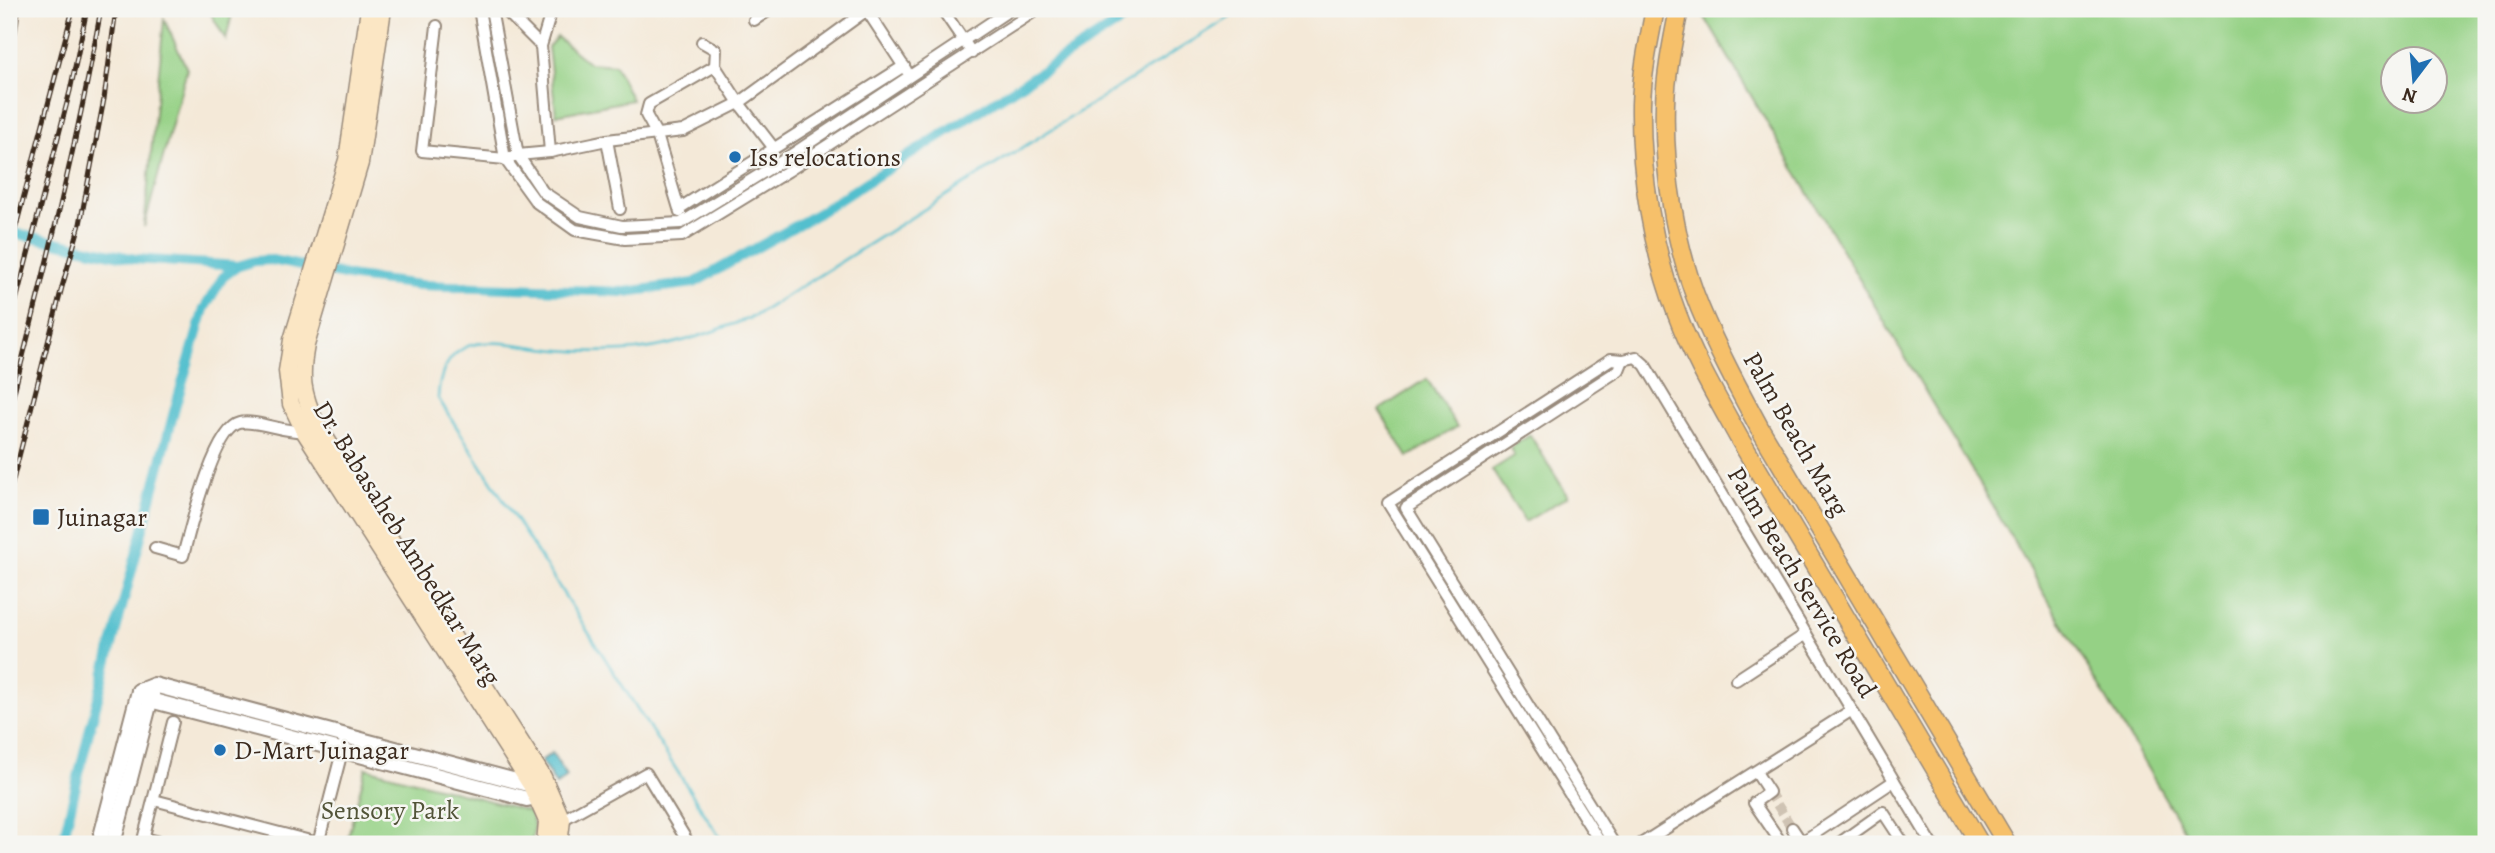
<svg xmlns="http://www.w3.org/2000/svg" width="2495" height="853" font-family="Alegreya,serif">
	<rect width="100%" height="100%" fill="#f6f6f2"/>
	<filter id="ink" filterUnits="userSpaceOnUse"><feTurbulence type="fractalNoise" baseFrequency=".0143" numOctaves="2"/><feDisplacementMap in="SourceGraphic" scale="14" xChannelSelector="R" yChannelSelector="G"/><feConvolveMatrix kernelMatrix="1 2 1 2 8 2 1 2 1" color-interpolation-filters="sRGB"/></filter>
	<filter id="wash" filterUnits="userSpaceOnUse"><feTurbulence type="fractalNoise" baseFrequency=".00686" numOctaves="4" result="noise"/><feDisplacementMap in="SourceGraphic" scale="28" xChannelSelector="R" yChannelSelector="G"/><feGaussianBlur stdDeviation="1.57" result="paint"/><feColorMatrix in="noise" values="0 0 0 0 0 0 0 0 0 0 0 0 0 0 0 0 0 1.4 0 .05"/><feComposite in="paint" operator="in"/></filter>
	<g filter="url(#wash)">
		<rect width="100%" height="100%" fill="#f4e9d8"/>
		<g fill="#95d185" stroke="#687e52" stroke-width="2" fill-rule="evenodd">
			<path d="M209,9H233L226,40L210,12Z"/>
			<path d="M1700,9H2486V844H2192ZM2394,60H2436V102H2394Z"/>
			<path d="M164,19L187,69L144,227Z"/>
			<path d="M557,37L589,63L615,65L632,100L556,115L548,47Z"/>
			<path d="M1427,379L1457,427L1408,457L1379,410Z"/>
			<path d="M1530,435L1568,496L1525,522L1492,470L1514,456L1510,448Z"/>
			<path d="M366,768L528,811C536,820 534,832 531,844H346Z"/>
		</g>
		<path fill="#53bfce" stroke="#477476" stroke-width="2" d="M552,753L567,777L556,785L541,761Z"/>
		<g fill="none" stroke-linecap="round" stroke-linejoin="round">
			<path stroke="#53bfce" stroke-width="2.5" d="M724,844L438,398C439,379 445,358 464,348C485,336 534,348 559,350C580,352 603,352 624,351C669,349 712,332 753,317L1243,9"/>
			<g stroke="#53bfce" stroke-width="10">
				<path d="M9,232L135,259L238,266"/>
				<path d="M62,844L90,728L175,408L204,309L223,277L238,266L255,261L272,260L354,277L420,285L625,292L694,283L815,215L1140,9"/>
			</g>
		</g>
	</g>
	<g filter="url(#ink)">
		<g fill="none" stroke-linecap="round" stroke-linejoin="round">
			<path stroke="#cfc3b3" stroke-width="10" stroke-dasharray="10 5" stroke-linecap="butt" d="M1769,792L1792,828"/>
			<g stroke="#988a7b" stroke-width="14">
				<g id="minor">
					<path d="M479,9L505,159L536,202L575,230L625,239L682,236L788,171L1038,9"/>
					<path d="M491,9L518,155L543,192L580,217L622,226L681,223L782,161L1011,9"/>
					<path d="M504,9L541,46"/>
					<path d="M866,9L906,70"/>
					<path d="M942,9L972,53"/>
					<path d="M754,20L771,9"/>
					<path d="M437,26L422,151L505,159L518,155L550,152L607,140L683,131L739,103L867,10"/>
					<path d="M702,42L716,50L715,66L739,103L773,147"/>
					<path d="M607,140L620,209"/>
					<path d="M550,152L541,46L552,9"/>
					<path d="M680,208L904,66"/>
					<path d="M680,212L657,135L646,115L649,104L715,66"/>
					<path d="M1623,360L1636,357L1645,365L1932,844"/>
					<path d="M155,548L183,556C190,530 214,429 240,423C255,419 285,433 304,431"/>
					<path d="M1736,680L1806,634"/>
					<path d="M1756,772L1769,792L1754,803L1782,844"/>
					<path d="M154,800L318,843"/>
					<path d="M557,820H562L646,773L689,844"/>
					<path d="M1792,828L1802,843"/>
					<path d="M144,838L168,844"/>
					<path d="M142,844L173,722"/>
					<path d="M318,844L346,736"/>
					<path d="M1601,844L1388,503L1611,359L1623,360L1619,370L1406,508L1614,844"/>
					<path d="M1641,844L1852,710"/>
					<path d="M1799,844L1894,781"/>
					<path d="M1838,844L1883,812L1904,844"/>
				</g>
			</g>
			<g stroke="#988a7b" stroke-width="18">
				<g id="tertiary">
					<path d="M9,31L12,9"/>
					<path d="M139,691L150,700L527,799L547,795"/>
					<path d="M139,691L154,685L535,786"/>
					<path d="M99,844L139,691"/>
					<path d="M113,844L152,694"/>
				</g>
			</g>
			<g stroke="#988a7b" stroke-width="19">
				<g id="secondary">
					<path d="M369,9L347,160L292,340L287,371L291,404L304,431L531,785L547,821L545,844"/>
					<path d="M383,9L360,163L306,345C300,377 302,393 316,423L543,777L562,820L559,844"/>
				</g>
			</g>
			<g stroke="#988a7b" stroke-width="21">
				<g id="primary">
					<path d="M1655,9C1649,40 1642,72 1641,104C1640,174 1652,248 1677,314C1693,357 1717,398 1739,438L1980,844"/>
					<path d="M1679,9C1673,40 1666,72 1665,104C1663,169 1675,247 1700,308C1717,349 1738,388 1759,427L2007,844"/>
				</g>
			</g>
			<use href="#minor" stroke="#fff" stroke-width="10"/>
			<use href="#tertiary" stroke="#fff" stroke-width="14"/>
			<use href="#secondary" stroke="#fbe6c4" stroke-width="16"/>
			<use href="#primary" stroke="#f6c06b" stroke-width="18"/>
			<g stroke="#3b2a1e" stroke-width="5">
				<g id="rail">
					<path d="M9,253L73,9"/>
					<path d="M9,328L70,91L87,9"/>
					<path d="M9,412C43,278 77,145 101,9"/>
					<path d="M9,496L62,287L80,224L104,99L116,9"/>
				</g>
			</g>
			<use href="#rail" stroke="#f6f6f2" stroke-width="2.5" stroke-dasharray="8" stroke-linecap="butt"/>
		</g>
	</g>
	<g fill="#1f6fb2" stroke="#f6f6f2" stroke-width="2.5">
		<circle cx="735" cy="157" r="7"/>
		<rect x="32" y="508" width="18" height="18" rx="3.5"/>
		<circle cx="220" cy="750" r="7"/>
	</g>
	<g text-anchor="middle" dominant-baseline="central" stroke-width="5" stroke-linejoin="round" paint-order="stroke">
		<g font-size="26" fill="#3b2a1e" stroke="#f6f6f2" text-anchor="start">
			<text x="749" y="157">Iss relocations</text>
			<text x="57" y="517">Juinagar</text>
			<text x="234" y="750">D-Mart Juinagar</text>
		</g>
		<g font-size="26" fill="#3b2a1e" stroke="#f6f6f2">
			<text transform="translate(1796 434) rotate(60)">Palm Beach Marg</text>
			<text transform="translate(407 543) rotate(58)">Dr. Babasaheb Ambedkar Marg</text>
			<text transform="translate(1802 582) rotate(59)">Palm Beach Service Road</text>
		</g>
		<g font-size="26" fill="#525438" stroke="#f6f6f2">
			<text x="390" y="810">Sensory Park</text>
		</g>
	</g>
	<rect width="2495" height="853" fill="none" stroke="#f6f6f2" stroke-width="35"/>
	<g transform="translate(2414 80) rotate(196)"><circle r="33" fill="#f6f6f2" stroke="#aba49d" stroke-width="2"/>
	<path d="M0-5L12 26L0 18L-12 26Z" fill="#1f6fb2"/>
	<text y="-10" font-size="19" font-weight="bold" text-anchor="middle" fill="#3b2a1e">N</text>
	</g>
</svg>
